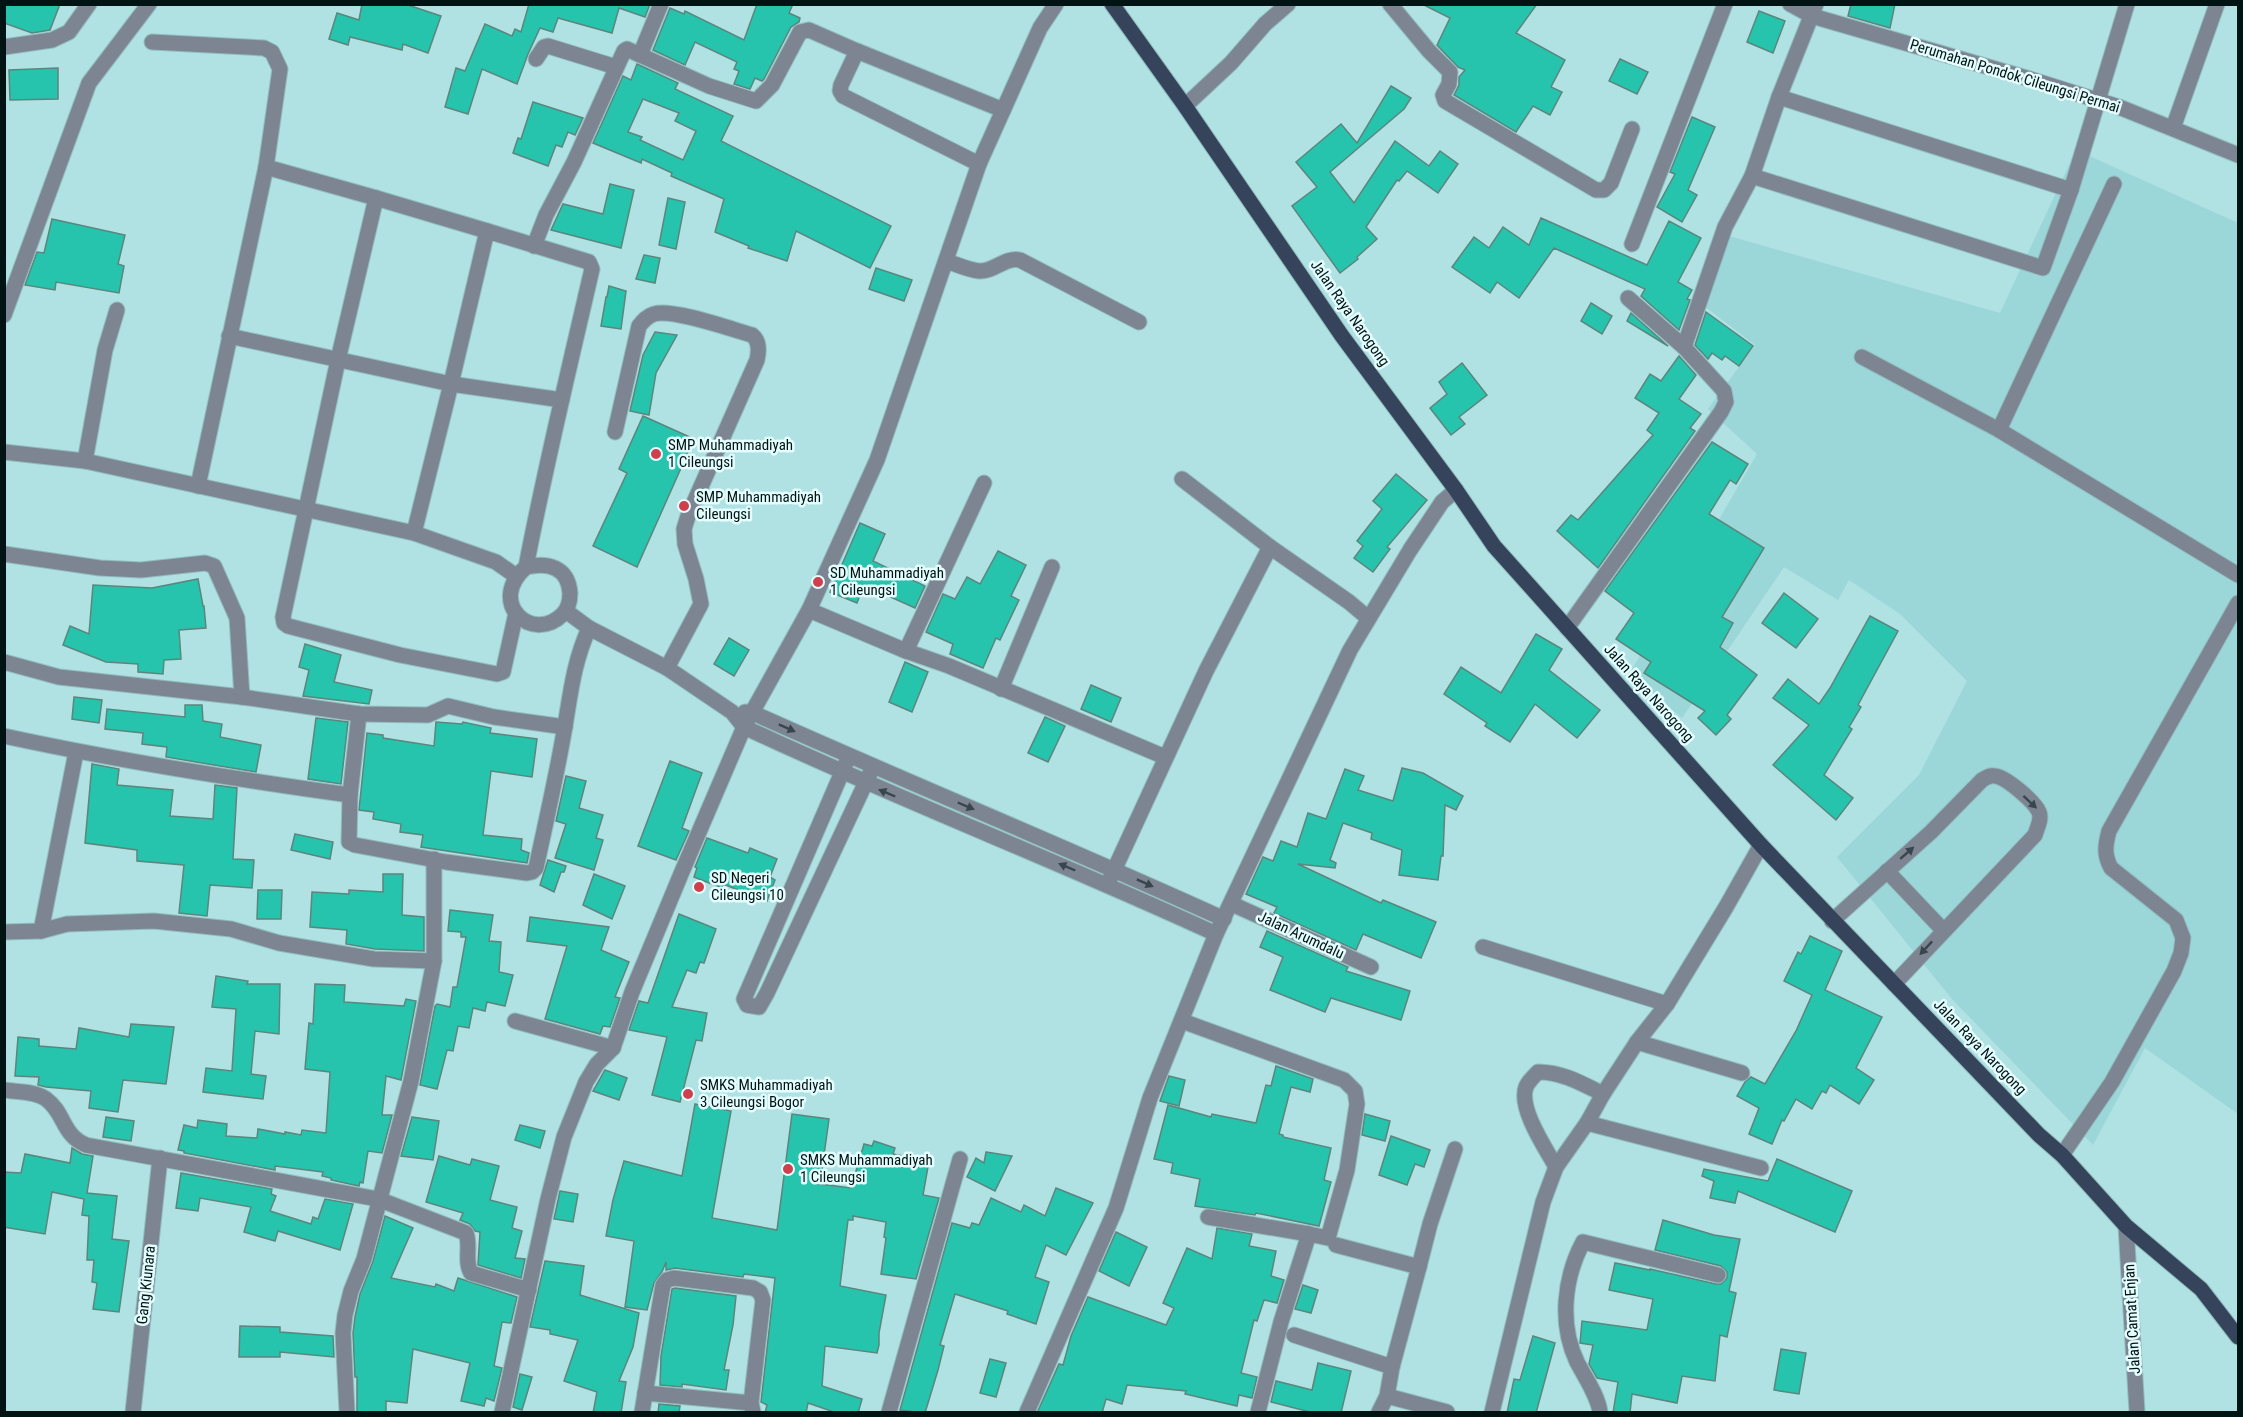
<svg xmlns="http://www.w3.org/2000/svg" width="2243" height="1417" font-family="'Roboto Condensed',sans-serif">
	<rect width="100%" height="100%" fill="#b0e1e3"/>
	<path fill="#9bd6d9" d="M2076,150L2238,223V1114L2145,1048L2093,1145L1952,999L1837,857L1919,775L1967,681L1900,614L1849,580L1838,600L1784,567L1682,718L1630,673L1757,454L1708,409L1755,345L1694,298L1722,234L2000,313Z"/>
	<g fill="#27c4ad" stroke="#5a867d" stroke-width="1.5" fill-rule="evenodd">
		<path d="M4,4H60L50,30L32,33L4,23Z"/>
		<path d="M362,4H405L441,16L428,53L403,44L402,50L350,37L348,45L329,39L337,13L359,20Z"/>
		<path d="M529,4H650L645,17L619,8L612,33L558,18L553,32L540,28L528,54L517,84L482,69L468,114L445,107L456,68L465,71L485,24L512,36L515,29L521,32Z"/>
		<path d="M757,4H793L789,13L800,18L799,22L791,27L764,79L762,81L755,78L750,89L734,84L739,71L734,69L737,62L695,42L685,65L653,50L670,8L684,14L685,11L744,40Z"/>
		<path d="M1422,4H1537L1516,33L1565,60L1551,87L1562,92L1550,115L1533,106L1516,132L1454,95L1459,85V77L1465,70L1458,67L1437,45L1450,18Z"/>
		<path d="M1851,4H1895L1890,28L1848,16Z"/>
		<path d="M1759,11L1785,21L1773,53L1747,42Z"/>
		<path d="M1620,59L1648,72L1637,94L1609,81Z"/>
		<path d="M637,64L678,83L675,89L733,116L721,141L891,226L870,268L796,231L787,261L748,248L749,246L715,232L724,199L671,176L672,173L642,159L641,163L593,143L623,76L631,80ZM643,99L679,113L675,121L696,131L683,160L640,140L642,137L628,132Z"/>
		<path d="M58,68V99L10,100L9,70Z"/>
		<path d="M1391,86L1411,98L1404,109L1330,172L1354,203L1395,141L1429,166L1440,151L1458,164L1438,193L1407,171L1399,181L1397,180L1366,227L1377,239L1357,257L1358,259L1340,273L1292,206L1317,187L1296,162L1341,124L1357,143Z"/>
		<path d="M533,102L583,118L575,135L568,132L562,147L556,145L548,166L513,153L518,138L521,139Z"/>
		<path d="M1692,117L1715,127L1688,190L1697,195L1682,222L1657,207L1675,174L1670,172Z"/>
		<path d="M610,184L634,190L621,248L551,230L563,204L603,214Z"/>
		<path d="M668,198L685,202L676,249L659,245Z"/>
		<path d="M1541,218L1647,265L1669,221L1701,238L1678,282L1692,290L1687,299L1690,300L1679,330L1641,296L1645,289L1554,248L1519,298L1497,282L1490,293L1452,267L1474,237L1489,248L1503,227L1529,245Z"/>
		<path d="M52,219L125,235L118,264L124,266L119,293L56,282L55,290L25,285L37,252L44,253Z"/>
		<path d="M644,255L660,258L655,283L636,279Z"/>
		<path d="M876,268L912,280L904,301L869,289Z"/>
		<path d="M609,286L626,291L621,329L601,326L606,297H607Z"/>
		<path d="M1591,303L1612,316L1602,334L1581,321Z"/>
		<path d="M1706,312L1753,346L1739,366L1725,356L1722,360L1712,353L1708,359L1695,345Z"/>
		<path d="M1631,313L1668,346L1627,321Z"/>
		<path d="M655,332L677,335L656,373L649,415L630,411L643,355Z"/>
		<path d="M1679,356L1696,375L1679,399L1701,414L1690,428L1695,431L1598,568L1557,531L1571,515L1578,520L1653,435L1647,430L1659,413L1635,398L1650,374L1661,381Z"/>
		<path d="M1462,363L1487,395L1459,417L1465,424L1451,435L1430,408L1447,394L1439,382Z"/>
		<path d="M643,416L694,439L637,567L593,546L627,473L619,469Z"/>
		<path d="M1712,442L1748,464L1736,484L1730,480L1709,514L1764,548L1722,617L1733,623L1720,647L1757,675L1727,715L1731,719L1716,735L1698,718L1705,711L1644,673L1651,662L1616,639L1634,613L1605,591Z"/>
		<path d="M1396,474L1427,500L1387,547L1390,549L1373,572L1354,558L1363,546L1357,541L1382,509L1373,501Z"/>
		<path d="M860,523L885,534L873,561L925,586L915,608L864,585L857,603L830,592Z"/>
		<path d="M998,551L1026,565L1011,596L1019,600L1000,640L996,638L983,668L950,654L953,644L926,632L943,594L955,599L967,577L980,584Z"/>
		<path d="M198,579L203,606H204L206,628L179,630L181,659L164,660L163,674L138,672V664L106,662L63,645L70,626L89,634L93,585L152,588Z"/>
		<path d="M1784,593L1818,619L1796,648L1762,623Z"/>
		<path d="M1870,616L1898,631L1858,705L1861,707L1849,727L1852,729L1824,775L1853,798L1836,820L1773,765L1809,725L1773,698L1788,679L1819,704L1830,688Z"/>
		<path d="M1536,634L1562,649L1549,670L1600,710L1577,738L1535,704L1510,742L1485,726L1487,723L1444,694L1461,667L1501,693Z"/>
		<path d="M729,638L749,650L734,676L714,664Z"/>
		<path d="M305,644L341,655L334,682L372,690L369,704L303,696L309,670L299,667Z"/>
		<path d="M905,662L928,672L912,712L889,702Z"/>
		<path d="M1091,685L1121,698L1111,722L1081,709Z"/>
		<path d="M74,697L102,700L99,723L72,719Z"/>
		<path d="M185,705H202L203,721L222,724L220,737L261,745L256,772L166,757L167,747L142,744L143,733L105,729L107,709L185,717Z"/>
		<path d="M1045,717L1065,726L1048,762L1028,753Z"/>
		<path d="M316,718L348,722L341,784L308,779Z"/>
		<path d="M436,722L462,724L463,722L491,728L490,733L537,739L532,777L491,771L483,835L522,839L521,850L529,853L527,863L421,847L423,835L400,832L401,824L373,819L374,812L359,810L367,733L383,735V738L434,746Z"/>
		<path d="M670,761L702,773L682,828L689,831L676,860L638,846Z"/>
		<path d="M92,764L119,769L117,785L173,790L170,816L213,819L215,785L237,788L233,859L254,860L252,888L210,885L207,916L179,913L184,865L137,861V850L85,843Z"/>
		<path d="M1402,768L1423,773L1463,796L1456,810L1445,805L1443,856H1441L1438,880L1399,875L1402,850L1371,839L1372,833L1343,823L1330,860L1336,863L1335,868L1298,864L1381,903L1383,900L1436,922L1421,958L1363,934L1356,950L1274,913L1277,907L1246,894L1263,857L1273,861L1281,841L1297,847L1308,813L1326,819L1345,769L1364,776L1358,790L1393,801Z"/>
		<path d="M566,776L586,781L579,808L603,815L596,838L603,840L594,870L555,858L566,824L556,821Z"/>
		<path d="M295,834L333,842L330,859L291,850Z"/>
		<path d="M707,838L748,853L750,848L777,859L770,877L775,880L767,901L723,884L722,888L694,877L697,868L695,867Z"/>
		<path d="M548,860L566,866L564,872H561L554,892L540,885Z"/>
		<path d="M383,874H403L402,915L424,917V951L375,949L346,944L347,930L310,927L312,892L349,894V890L383,892Z"/>
		<path d="M594,874L625,886L612,919L583,905Z"/>
		<path d="M258,890H282L281,919H257Z"/>
		<path d="M450,910L493,915L489,941L501,942L499,972L513,975L505,1006L487,1002L485,1011L473,1008L469,1028L458,1026L453,1051L447,1050L437,1089L420,1085L435,1006L437,1004L450,1007L453,987H457L466,937H461V932L448,931Z"/>
		<path d="M679,914L716,929L704,963L700,962L696,973L687,970L672,1007L707,1013L702,1041L696,1040L680,1102L652,1095L667,1037L629,1030L639,1001L648,1003Z"/>
		<path d="M530,917L609,927L601,950L629,962L615,997L620,998L610,1027L603,1026L600,1034L545,1019L567,946L527,941Z"/>
		<path d="M1267,931L1348,967L1346,971L1410,991L1401,1020L1331,998L1325,1012L1270,990L1283,957L1260,947Z"/>
		<path d="M1810,936L1842,951L1825,990L1882,1017L1856,1068L1874,1080L1859,1104L1830,1085L1826,1093L1822,1091L1812,1109L1796,1099L1784,1121L1782,1120L1772,1144L1749,1134L1759,1108L1737,1096L1745,1082L1751,1077L1765,1084L1796,1031L1812,995L1784,981L1798,952L1801,954Z"/>
		<path d="M216,976L248,981L247,984H280L279,1034L255,1031L251,1074L266,1076L263,1099L203,1092L206,1068L232,1071L236,1009L212,1007Z"/>
		<path d="M315,984L345,985L344,1002L404,1006L406,999L416,1001L401,1080L386,1076L382,1115H392L382,1153L368,1151L363,1183L360,1182L359,1186L331,1180V1178L322,1176L323,1172L275,1166V1170L184,1153V1151L178,1150L184,1125L197,1128L198,1120L227,1124L226,1136L257,1138L258,1129L285,1134V1132L301,1135L302,1130L326,1133L330,1072L305,1069L309,1023L313,1024Z"/>
		<path d="M131,1024L174,1027L167,1077L166,1084L123,1080L118,1112L89,1108L91,1091L46,1087L38,1085L39,1077L15,1076L18,1037L39,1039V1046L76,1049L79,1028L129,1037Z"/>
		<path d="M1276,1066L1313,1079L1310,1092L1291,1087L1279,1134L1283,1135V1137L1331,1148L1324,1180L1331,1182L1319,1226L1256,1213L1255,1215L1195,1206L1200,1179L1171,1173L1173,1163L1154,1159L1168,1105L1211,1117L1212,1114L1256,1123L1266,1085L1271,1086Z"/>
		<path d="M605,1070L627,1078L619,1100L593,1091Z"/>
		<path d="M1169,1076L1185,1080L1179,1106L1160,1101Z"/>
		<path d="M695,1104L731,1111L712,1218L777,1230L792,1114L829,1119L820,1184L851,1188L864,1144L872,1146L874,1141L895,1148L893,1154L929,1161L923,1195L939,1198L916,1279L881,1274L886,1238L884,1237L886,1222L853,1216V1220H848L840,1286L886,1295L879,1333V1345L877,1353L825,1346L822,1386L862,1399L858,1413H837L808,1403L806,1413H765L767,1405L761,1402L775,1278L744,1274L743,1277L675,1268L666,1270V1262L662,1272L654,1283L647,1310L625,1307L634,1241L606,1236L613,1200L624,1161L682,1176Z"/>
		<path d="M1365,1114L1390,1121L1385,1141L1362,1135Z"/>
		<path d="M106,1117L134,1121L131,1141L103,1137Z"/>
		<path d="M412,1117L439,1121L433,1160L401,1156Z"/>
		<path d="M520,1125L545,1131L540,1148L515,1140Z"/>
		<path d="M1391,1136L1430,1150L1424,1167L1415,1164L1407,1185L1379,1175Z"/>
		<path d="M72,1148L82,1154L93,1156L87,1193L117,1196L112,1239L129,1241L119,1312L93,1309L97,1283L92,1282L94,1260H87L89,1216L82,1215L84,1199L52,1192L45,1234L4,1227V1172L21,1173L25,1154L70,1163Z"/>
		<path d="M986,1152L1012,1156L995,1191L967,1177L976,1158L984,1163Z"/>
		<path d="M439,1156L470,1165L472,1159L499,1166L490,1200L517,1207L512,1228L522,1231L515,1258L525,1259L521,1278L478,1265L480,1232L475,1231L470,1224L460,1220L463,1213L426,1202Z"/>
		<path d="M1777,1159L1852,1191L1835,1232L1738,1191L1735,1203L1710,1198L1714,1181L1702,1176L1704,1169L1768,1181Z"/>
		<path d="M181,1173L272,1189L271,1194L276,1196L270,1211L311,1224L313,1217L318,1219L325,1199L353,1204L340,1250L278,1231L275,1241L244,1232L251,1207L200,1198L198,1211L176,1208Z"/>
		<path d="M1056,1188L1093,1203L1066,1255L1046,1245L1035,1277L1049,1282L1036,1324L1007,1314L1008,1311L955,1294L940,1345L944,1346L938,1370L925,1413L900,1410L952,1223L970,1228L972,1223L979,1225L991,1198L1021,1212L1024,1205L1045,1216Z"/>
		<path d="M560,1191L578,1194L573,1222L554,1219Z"/>
		<path d="M385,1216L413,1228L391,1278L435,1287L436,1284L454,1291L458,1278L517,1297L511,1323L502,1322L494,1366L502,1368L494,1401L486,1398L484,1406L461,1401L470,1363L413,1349L407,1403L386,1401V1413H357V1377H355L353,1333L355,1317L360,1294L373,1261Z"/>
		<path d="M1663,1220L1714,1235L1740,1239L1729,1291L1736,1293L1727,1337L1720,1335L1715,1381L1682,1376L1677,1403L1632,1394L1630,1413H1613L1618,1382L1597,1378L1589,1364L1593,1345L1580,1343L1582,1321L1647,1330L1653,1299L1609,1290L1615,1263L1650,1270V1269L1716,1284H1721L1727,1278V1272L1721,1266L1655,1250Z"/>
		<path d="M1217,1228L1252,1234L1249,1246L1276,1251L1271,1276L1284,1280L1277,1303L1264,1300L1257,1321L1254,1320L1241,1373L1257,1377L1252,1398L1239,1395L1237,1406L1185,1394L1186,1391L1127,1385L1122,1404L1106,1399L1102,1413H1037L1059,1364L1063,1365L1071,1336L1088,1297L1166,1325L1174,1308L1163,1303L1187,1248L1212,1259Z"/>
		<path d="M1116,1232L1147,1247L1129,1286L1099,1271Z"/>
		<path d="M545,1261L584,1266L580,1295L639,1313L633,1347L619,1381L626,1382L621,1413H593L597,1392L564,1381L578,1340L550,1334V1330L530,1327Z"/>
		<path d="M1303,1285L1318,1290L1311,1313L1295,1309Z"/>
		<path d="M675,1288L736,1296L733,1325L724,1370H729L726,1390L682,1384V1387L660,1385L661,1356L672,1289Z"/>
		<path d="M240,1326L280,1327V1332L333,1336L334,1357L280,1352V1357H239Z"/>
		<path d="M1533,1336L1555,1343L1536,1413H1507L1514,1379L1520,1380Z"/>
		<path d="M1781,1349L1806,1353L1799,1394L1774,1390Z"/>
		<path d="M990,1359L1006,1363L996,1397L980,1393Z"/>
		<path d="M1318,1363L1351,1371L1341,1413H1314L1271,1402L1276,1381L1312,1390Z"/>
		<path d="M520,1374L532,1377L522,1410L513,1407Z"/>
		<path d="M659,1404L680,1406L679,1413H658Z"/>
	</g>
	<g fill="none" stroke-linecap="round" stroke-linejoin="round">
		<g stroke="#91bcbe" stroke-width="17">
			<g id="minor">
				<path d="M1390,4L1429,51L1450,72L1449,84L1443,95L1445,101L1596,190H1604L1611,183L1632,129"/>
				<path d="M1790,4L1812,16L2030,79L2119,107L2238,155"/>
				<path d="M152,42L264,48L272,52L280,69L266,167L198,486"/>
				<path d="M4,47L52,40L69,32L89,4"/>
				<path d="M857,51L841,85L840,91L843,96L979,164"/>
				<path d="M640,55L709,86L756,101L772,85L800,32L809,30L857,51L1003,110"/>
				<path d="M536,59L544,47L548,46L616,67"/>
				<path d="M1779,97L2071,190"/>
				<path d="M1185,106L1231,63L1265,24L1288,4"/>
				<path d="M2173,128L2217,4"/>
				<path d="M266,167L376,198L338,360L283,617L284,623L288,626L400,655L497,674L503,672L516,613"/>
				<path d="M1752,176L2043,268L2071,190L2127,4"/>
				<path d="M376,198L487,231"/>
				<path d="M1632,244L1725,4"/>
				<path d="M534,246L546,215L574,162L624,51L627,49L640,55L661,4"/>
				<path d="M946,261C956,264 968,270 979,271C994,272 1004,257 1020,260L1139,322"/>
				<path d="M4,315L89,83L149,4"/>
				<path d="M229,336L451,384L414,533"/>
				<path d="M1684,347L1725,227L1752,176L1779,97L1816,4"/>
				<path d="M1862,357L1999,430L2238,575"/>
				<path d="M1999,430L2114,184"/>
				<path d="M615,432L639,326C643,321 647,316 654,314C672,308 731,329 752,335C760,341 759,351 757,360L688,516L684,529L685,544L696,579L701,604L667,668"/>
				<path d="M4,452L85,461L414,533L496,562L516,576"/>
				<path d="M85,461L105,350L117,310"/>
				<path d="M1270,547L1349,602L1368,618"/>
				<path d="M4,554L100,568L141,570L205,563L214,566L237,618L242,697"/>
				<path d="M526,567C548,562 568,567 570,593C570,601 568,609 563,614C532,645 486,602 526,567C545,467 569,369 592,269L589,262L487,231L451,384L562,400"/>
				<path d="M809,610L906,651L949,666L1165,757"/>
				<path d="M566,611L589,628L667,668L732,712L744,727C900,800 1060,862 1216,934"/>
				<path d="M1567,628L1721,412L1726,402L1724,391L1684,347L1628,298"/>
				<path d="M906,651L984,483"/>
				<path d="M4,662L59,677L242,697L359,714L428,715L448,706L494,717L565,727"/>
				<path d="M1001,689L1052,567"/>
				<path d="M745,712L753,713C909,783 1068,848 1224,919"/>
				<path d="M359,714L350,795L349,842L355,845L446,862L527,873L532,872L536,868C546,821 557,774 565,726C571,690 574,662 589,628"/>
				<path d="M4,736C119,761 234,779 350,795"/>
				<path d="M849,756L744,999L747,1005L759,1007L767,993L873,767"/>
				<path d="M1887,871L1943,930"/>
				<path d="M1110,879L1206,671L1270,547L1182,479"/>
				<path d="M1232,904L1371,967"/>
				<path d="M1832,921L1931,832L1982,780C1987,777 1990,775 1995,776C2006,777 2035,802 2039,812C2042,819 2037,828 2035,835L1894,984"/>
				<path d="M41,931L67,924L154,921L231,929L279,943L374,959L434,961"/>
				<path d="M4,932L41,931L76,752"/>
				<path d="M1483,947L1667,1004"/>
				<path d="M515,1021L613,1048"/>
				<path d="M1182,1021L1344,1080L1355,1091L1357,1104L1347,1170L1328,1238L1309,1234L1281,1322L1258,1412"/>
				<path d="M1637,1042L1742,1073"/>
				<path d="M4,1090C17,1092 36,1091 46,1099C65,1113 62,1135 86,1145L378,1199L466,1233C471,1246 464,1261 471,1273L529,1290"/>
				<path d="M1587,1123L1761,1168"/>
				<path d="M2062,1155L2112,1082L2174,971L2181,953L2183,938L2176,920L2111,868C2104,855 2105,846 2109,831L2238,603"/>
				<path d="M1556,1167C1546,1149 1518,1108 1526,1087C1528,1082 1534,1076 1538,1072C1562,1072 1581,1083 1603,1094L1637,1042L1667,1004L1726,907L1761,845"/>
				<path d="M1208,1217L1309,1234"/>
				<path d="M2126,1226L2137,1412"/>
				<path d="M1336,1245L1419,1267L1430,1224L1455,1149"/>
				<path d="M1294,1335L1392,1367L1387,1396L1379,1412"/>
				<path d="M1392,1367L1419,1267"/>
				<path d="M645,1393L751,1403"/>
				<path d="M1387,1396L1447,1412"/>
				<path d="M133,1412L160,1158"/>
				<path d="M347,1412L343,1333L345,1315L351,1291L364,1259L411,1081L434,961V859"/>
				<path d="M502,1412L548,1199L564,1137L586,1082L597,1064L613,1048L632,992L681,874L744,727L809,610L877,460L979,164L1040,28L1056,4"/>
				<path d="M642,1412L663,1285L667,1280L674,1278L753,1288L760,1292L763,1300L751,1403L753,1412"/>
				<path d="M889,1412L960,1159"/>
				<path d="M1027,1412L1116,1208L1150,1098L1216,934L1350,650L1410,550L1442,502L1456,490"/>
				<path d="M1492,1412L1543,1202L1556,1167L1587,1123L1603,1094"/>
				<path d="M1600,1412C1598,1396 1585,1377 1577,1362C1559,1324 1564,1278 1583,1242L1718,1275"/>
			</g>
		</g>
		<g stroke="#91bcbe" stroke-width="17">
			<path id="major" d="M1112,4L1185,106L1342,336L1456,490L1494,546L1761,845L2039,1135L2062,1155L2126,1226L2201,1289L2238,1337"/>
		</g>
		<use href="#minor" stroke="#7d8593" stroke-width="15"/>
		<use href="#major" stroke="#35445a" stroke-width="15"/>
	</g>
	<defs><path id="oneway-solid" d="M-6-.8H1V-3.2L6.5 0L1 3.2V.8H-6Z" transform="scale(1.5)"/></defs>
	<g fill="#39464d">
		<use href="#oneway-solid" transform="translate(787 728) rotate(24)"/>
		<use href="#oneway-solid" transform="translate(887 793) rotate(-157)"/>
		<use href="#oneway-solid" transform="translate(2030 802) rotate(43)"/>
		<use href="#oneway-solid" transform="translate(966 806) rotate(23)"/>
		<use href="#oneway-solid" transform="translate(1907 853) rotate(-41)"/>
		<use href="#oneway-solid" transform="translate(1067 867) rotate(-157)"/>
		<use href="#oneway-solid" transform="translate(1145 883) rotate(24)"/>
		<use href="#oneway-solid" transform="translate(1926 948) rotate(133)"/>
	</g>
	<g fill="#cf3f4c" stroke="#e4fdfe" stroke-width="2">
		<circle cx="656" cy="454" r="6"/>
		<circle cx="684" cy="506" r="6"/>
		<circle cx="818" cy="582" r="6"/>
		<circle cx="699" cy="887" r="6"/>
		<circle cx="688" cy="1094" r="6"/>
		<circle cx="788" cy="1169" r="6"/>
	</g>
	<g text-anchor="middle" dominant-baseline="central" stroke-width="5" stroke-linejoin="round" paint-order="stroke">
		<g font-size="15" fill="#021314" stroke="#e4fdfe">
			<text transform="translate(2015 76) rotate(17)">Perumahan Pondok Cileungsi Permai</text>
			<text transform="translate(1350 313) rotate(55)">Jalan Raya Narogong</text>
			<text transform="translate(1649 693) rotate(48)">Jalan Raya Narogong</text>
			<text transform="translate(1301 935) rotate(25)">Jalan Arumdalu</text>
			<text transform="translate(1980 1047) rotate(46)">Jalan Raya Narogong</text>
			<text transform="translate(146 1285) rotate(-84)">Gang Kiunara</text>
			<text transform="translate(2132 1319) rotate(-93)">Jalan Camat Enjan</text>
		</g>
		<g font-size="15" fill="#021314" stroke="#e4fdfe" text-anchor="start">
			<text x="668" y="445">SMP Muhammadiyah<tspan x="668" dy="17">1 Cileungsi</tspan></text>
			<text x="696" y="497">SMP Muhammadiyah<tspan x="696" dy="17">Cileungsi</tspan></text>
			<text x="830" y="573">SD Muhammadiyah<tspan x="830" dy="17">1 Cileungsi</tspan></text>
			<text x="711" y="878">SD Negeri<tspan x="711" dy="17">Cileungsi 10</tspan></text>
			<text x="700" y="1085">SMKS Muhammadiyah<tspan x="700" dy="17">3 Cileungsi Bogor</tspan></text>
			<text x="800" y="1160">SMKS Muhammadiyah<tspan x="800" dy="17">1 Cileungsi</tspan></text>
		</g>
	</g>
	<rect width="2243" height="1417" fill="none" stroke="#021314" stroke-width="12"/>
</svg>
